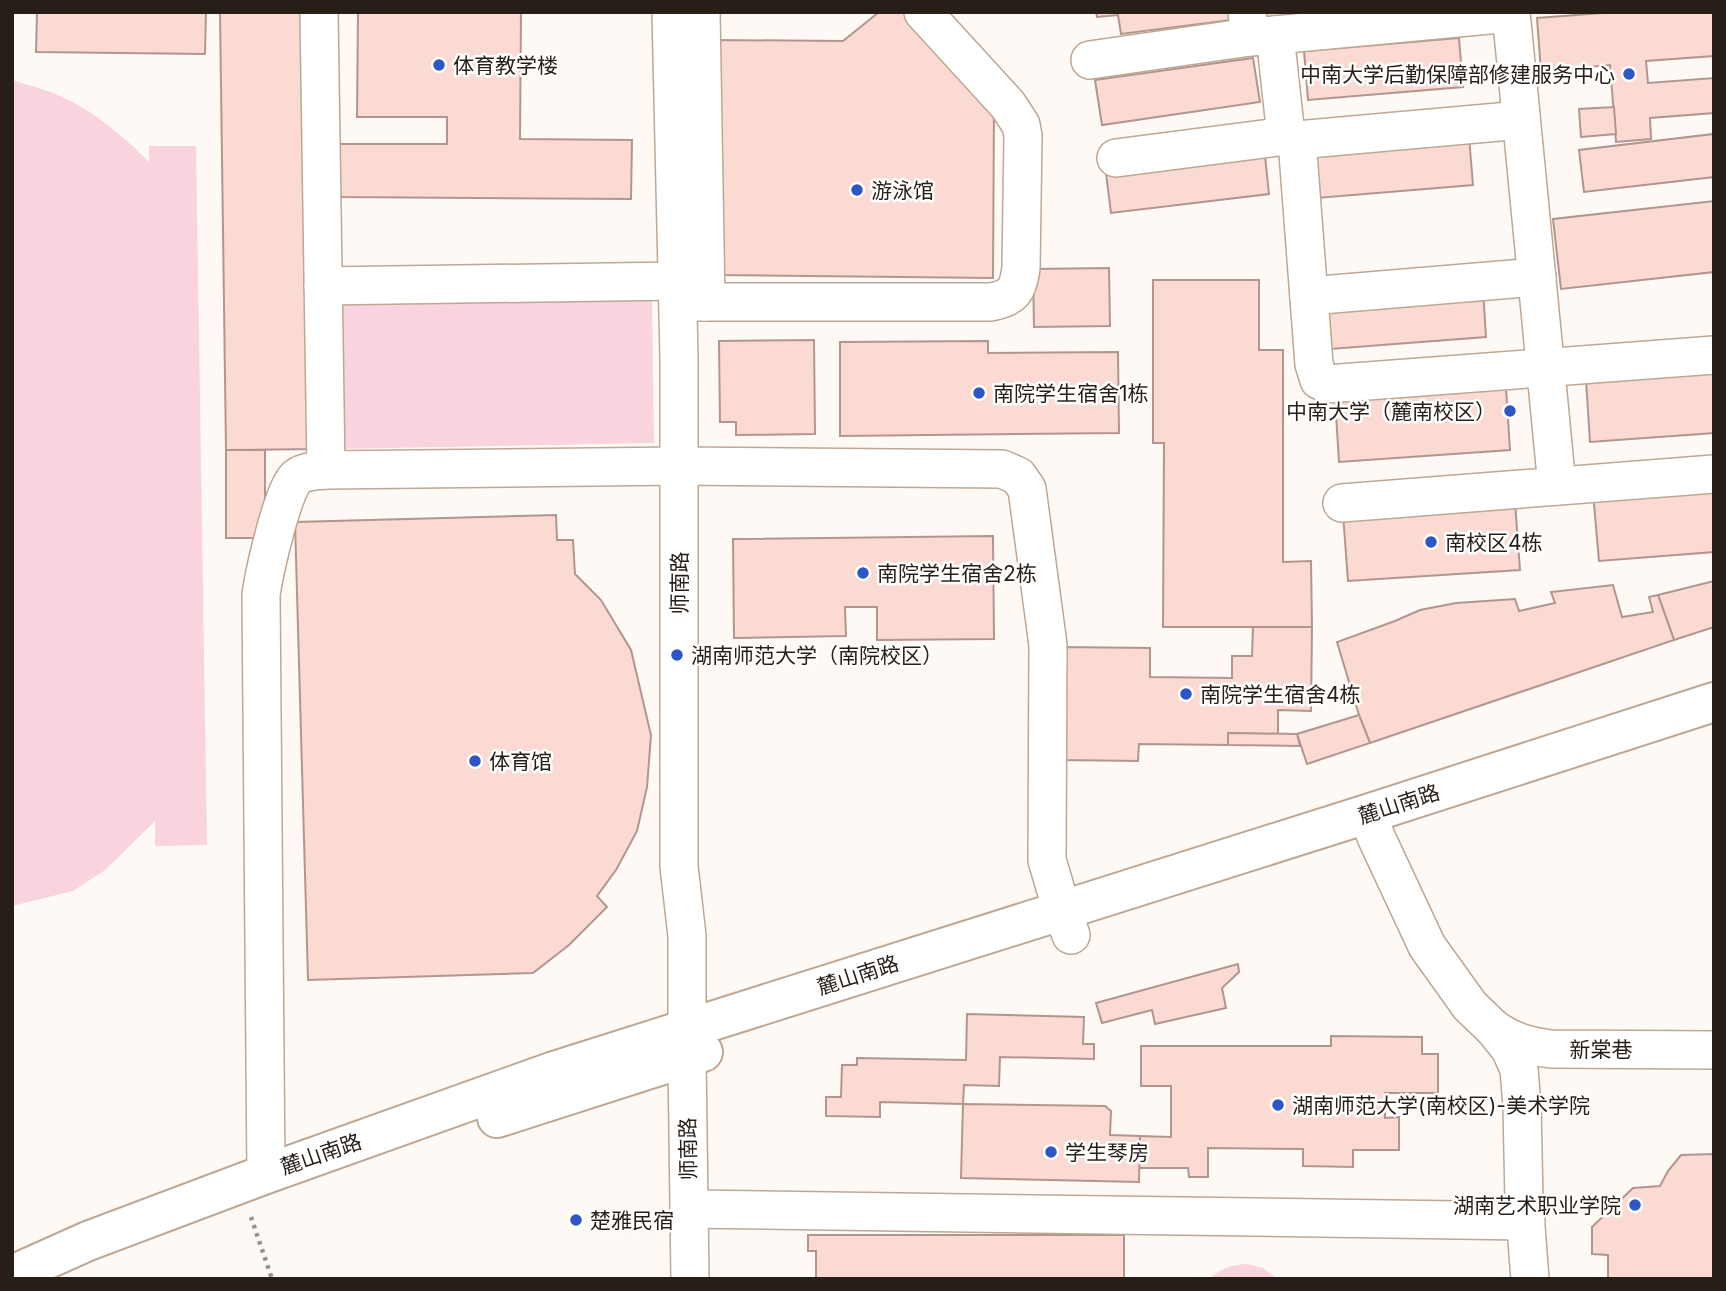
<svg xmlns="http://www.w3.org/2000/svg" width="1726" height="1291" font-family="Inter,'Noto Sans SC',sans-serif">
	<rect width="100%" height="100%" fill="#fef9f5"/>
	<g fill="#f9d3dd">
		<path d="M12,80C28,85 45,89 60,96C94,111 123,136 149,162V146H196L207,845L155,846V821L105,870L73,891L12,906Z"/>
		<path d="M652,296L654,443L334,449L332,301Z"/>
		<path d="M1247,1264L1263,1268L1278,1279H1209C1221,1268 1232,1265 1247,1264Z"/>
	</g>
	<g fill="#fbdad3" stroke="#b3958f" stroke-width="2">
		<path d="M37,12H206L205,54L36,52Z"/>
		<path d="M220,12H311L317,449L226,450Z"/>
		<path d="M358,12H521L520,139L632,140L631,199L340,197V144H447V117H357Z"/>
		<path d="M879,12H912L994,105L993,278L722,275L716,40L843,41Z"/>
		<path d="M1096,12H1230L1231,20L1121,34L1118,15L1097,17Z"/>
		<path d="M1263,12H1332L1263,19Z"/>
		<path d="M1616,12H1714V56L1646,61L1648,83L1714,78V113L1650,118L1651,139L1616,142L1610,65L1541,71L1537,18Z"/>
		<path d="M1459,38L1463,87L1308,100L1304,51Z"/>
		<path d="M1253,58L1260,102L1102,125L1095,80Z"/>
		<path d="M1614,107L1616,134L1581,137L1579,109Z"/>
		<path d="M1714,134V177L1584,192L1579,150Z"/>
		<path d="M1469,137L1473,185L1317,198L1313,150Z"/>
		<path d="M1264,146L1269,194L1111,213L1105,165Z"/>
		<path d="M1714,201V272L1561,289L1553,219Z"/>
		<path d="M1109,268L1110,326L1034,327L1033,269Z"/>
		<path d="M1153,280H1259V350H1283V562L1311,561L1312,627H1163L1164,443H1153Z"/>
		<path d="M1483,289L1486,337L1330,349L1327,301Z"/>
		<path d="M814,340L815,434L736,435V422H720L719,341Z"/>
		<path d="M988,341V353L1118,352L1119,433L840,436V342Z"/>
		<path d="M1714,371V433L1590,442L1586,380Z"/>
		<path d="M1506,388L1510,450L1339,462L1335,399Z"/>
		<rect x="226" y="450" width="39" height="88"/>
		<path d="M1714,482V552L1599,561L1593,493Z"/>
		<path d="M1515,502L1520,570L1348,581L1343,514Z"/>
		<path d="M556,515L557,540H573L575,574L601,600L631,650L651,735L647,787L637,831L616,870L597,896L607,907L569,945L533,973L308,980L295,522Z"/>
		<path d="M993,536L994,639L877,640V607H845L846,636L734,638L733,539Z"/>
		<path d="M1714,581V627L1674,640L1658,595Z"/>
		<path d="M1613,585L1622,617L1653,612L1649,597L1658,595L1674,640L1370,743L1359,715L1337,642L1395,621L1420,610L1456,603L1515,599L1519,611L1555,603L1551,592Z"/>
		<path d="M1253,627H1312L1311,711L1278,710V734L1228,733V745L1139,744L1138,761L1061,760L1062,647L1150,648V677L1232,678V656H1252Z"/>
		<path d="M1359,715L1370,743L1307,764L1297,734Z"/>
		<path d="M1228,733L1297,734L1300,746L1228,745Z"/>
		<path d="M1238,964L1239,972L1222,988L1226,1008L1155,1024L1152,1010L1102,1023L1096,1003Z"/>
		<path d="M967,1014L1084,1017L1083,1044H1094V1059L1000,1057L999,1086L964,1085L963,1104L880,1102V1117L826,1116V1097H841L842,1065H857V1058L966,1060Z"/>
		<path d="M1331,1036L1422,1037V1054H1438V1093H1385V1118L1399,1117V1150H1353V1167L1303,1166V1149L1208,1148V1177H1189L1188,1168H1139L1140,1136L1171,1137V1086H1141V1046H1331Z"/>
		<path d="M963,1104L1105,1106L1111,1111L1110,1135L1140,1136L1139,1182L961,1178Z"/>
		<path d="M1714,1154V1279H1608V1255L1592,1254V1227L1633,1188L1660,1186L1668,1171L1681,1155Z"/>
		<path d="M808,1235H1124V1279H816V1251H808Z"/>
	</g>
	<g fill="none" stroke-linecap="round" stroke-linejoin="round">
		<g stroke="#bea794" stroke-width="40">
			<g id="minor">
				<path d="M671,12L679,358V866L687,936V1058L690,1279"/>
				<path d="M701,12L706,302"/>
				<path d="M1247,12L1250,37L1275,35L1286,136L1297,140L1314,364L1319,380L1327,384L1714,355"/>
				<path d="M1511,12L1557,486"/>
				<path d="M1275,35L1511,13"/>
				<path d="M1090,60L1250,37"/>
				<path d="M1297,140L1521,120"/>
				<path d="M1116,158L1286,136"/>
				<path d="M323,286L678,281"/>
				<path d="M1309,296L1537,277"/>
				<path d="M678,302H990C1013,298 1018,291 1021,268L1023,136L1021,125L1008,105L923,12"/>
				<path d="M326,470L679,466L1002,469L1018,476L1027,489L1048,645L1047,860L1062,911L1071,935"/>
				<path d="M1342,503L1714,474"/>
				<path d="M1367,814L1377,839L1427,946L1470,1006L1494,1029L1510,1049L1519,1069L1522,1106L1524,1201L1530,1279"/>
				<path d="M1494,1029C1514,1042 1527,1046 1551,1049L1714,1050"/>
				<path d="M266,1174L261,595C264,573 282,493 295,479C302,471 316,471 326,470L319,12"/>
				<path d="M689,1209L1526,1221"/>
			</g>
		</g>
		<g stroke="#bea794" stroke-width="42">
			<g id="major">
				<path d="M497,1118L703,1052"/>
				<path d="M12,1275L88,1241L266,1174L554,1071L1367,814L1714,702"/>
			</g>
		</g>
		<path stroke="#98918c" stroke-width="4.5" stroke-dasharray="3.5 5" stroke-linecap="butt" d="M251,1217L272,1279"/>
		<use href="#minor" stroke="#fff" stroke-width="37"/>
		<use href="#major" stroke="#fff" stroke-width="38"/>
	</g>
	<g fill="#2d57c6" stroke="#fff" stroke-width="2.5">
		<circle cx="439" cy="65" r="7"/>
		<circle cx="1629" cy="74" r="7"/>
		<circle cx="857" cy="190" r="7"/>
		<circle cx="979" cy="393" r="7"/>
		<circle cx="1510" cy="411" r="7"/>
		<circle cx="1431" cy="542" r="7"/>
		<circle cx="863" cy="573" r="7"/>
		<circle cx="677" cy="655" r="7"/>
		<circle cx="1186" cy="694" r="7"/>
		<circle cx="475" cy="761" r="7"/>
		<circle cx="1278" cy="1105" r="7"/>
		<circle cx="1051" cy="1152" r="7"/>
		<circle cx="1635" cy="1205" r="7"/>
		<circle cx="576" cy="1220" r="7"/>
	</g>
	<g text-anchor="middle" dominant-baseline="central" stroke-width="5" stroke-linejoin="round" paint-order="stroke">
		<g font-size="21" fill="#271e17" stroke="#fff" text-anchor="start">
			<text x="453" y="65">体育教学楼</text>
			<text x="1615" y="74" text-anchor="end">中南大学后勤保障部修建服务中心</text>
			<text x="871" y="190">游泳馆</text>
			<text x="993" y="393">南院学生宿舍1栋</text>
			<text x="1496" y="411" text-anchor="end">中南大学（麓南校区）</text>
			<text x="1445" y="542">南校区4栋</text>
			<text x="877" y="573">南院学生宿舍2栋</text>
			<text x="691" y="655">湖南师范大学（南院校区）</text>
			<text x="1200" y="694">南院学生宿舍4栋</text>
			<text x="489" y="761">体育馆</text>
			<text x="1292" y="1105">湖南师范大学(南校区)-美术学院</text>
			<text x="1065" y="1152">学生琴房</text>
			<text x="1621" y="1205" text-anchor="end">湖南艺术职业学院</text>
			<text x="590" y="1220">楚雅民宿</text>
		</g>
		<g font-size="21" fill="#271e17" stroke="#fff">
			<text transform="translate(679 583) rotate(-90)">师南路</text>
			<text transform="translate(1399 804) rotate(-18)">麓山南路</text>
			<text transform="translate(858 975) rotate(-18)">麓山南路</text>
			<text x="1601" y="1049">新棠巷</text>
			<text transform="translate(688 1149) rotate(-91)">师南路</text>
			<text transform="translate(321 1154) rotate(-19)">麓山南路</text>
		</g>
	</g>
	<rect width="1726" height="1291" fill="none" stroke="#271e17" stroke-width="28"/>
</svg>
